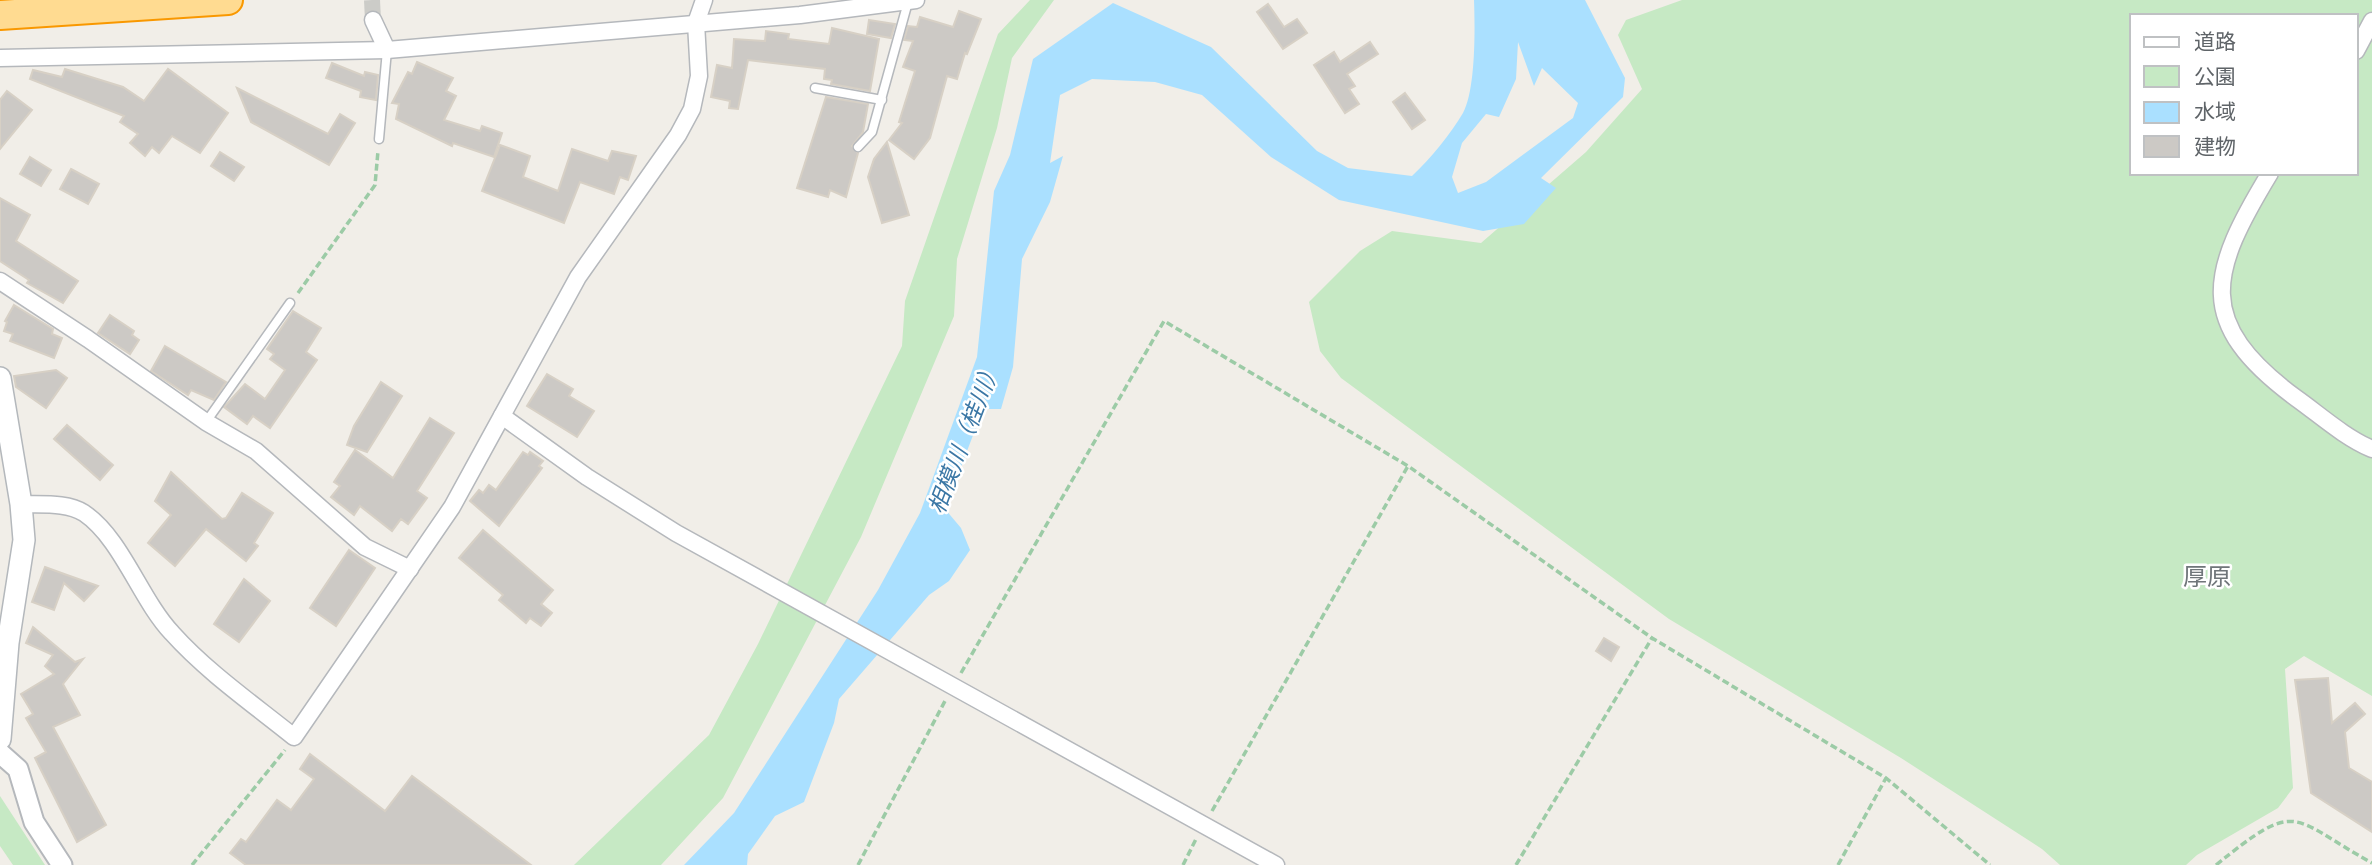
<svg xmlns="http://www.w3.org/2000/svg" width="2372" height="865" font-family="'PT Sans','Noto Sans JP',sans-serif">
	<rect width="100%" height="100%" fill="#f1eee8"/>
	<g fill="#c6e9c4" fill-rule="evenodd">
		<path d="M1030,0H1054L1012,58L997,128L957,259L954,316L861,537L723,798L661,865H574L709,735L758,644L902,346L905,301L998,34Z"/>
		<path d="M1682,0H2372V696L2304,656L2285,669L2293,788L2278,808L2197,855L2186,865H2060L2042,849L1901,758L1669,619L1341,378L1320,351L1309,302L1360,251L1392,231L1481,243L1586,152L1642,89L1618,35L1626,20ZM2132,16H2356V173H2132Z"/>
		<path d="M0,796L45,865H13L0,846Z"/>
	</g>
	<path fill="#aae0ff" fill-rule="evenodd" d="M1474,0H1585L1625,78L1623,97L1541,178L1556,188L1524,224L1483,231L1339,200L1271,157L1202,95L1155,82L1092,79L1060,95L1050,163L1063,156L1050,202L1022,259L1013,367L1001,409H983L945,509L961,528L970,550L949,581L929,595L839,699L834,723L804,802L775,816L748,854L747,865H684L734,813L878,590L920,513L977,357L994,191L1010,155L1033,59L1113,3L1211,47L1317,151L1348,168L1412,176C1431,158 1450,135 1463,113C1476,89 1475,27 1474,0ZM1518,42L1534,86L1542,68L1578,103L1573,118L1486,182L1458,193L1452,177L1462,143L1486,114L1499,117L1516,79Z"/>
	<g fill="#ccc9c5" stroke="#d7d0c5" stroke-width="2">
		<path d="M1268,4L1284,27L1297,19L1307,33L1283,49L1257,12Z"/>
		<path d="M959,11L981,19L967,54L965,53L957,79L947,76L930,138L914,159L889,140L902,123L899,122L915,71L903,67L913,41L904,40L908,26L917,27L920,17L953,27Z"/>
		<path d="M869,20L895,24L891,38L867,34Z"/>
		<path d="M832,28L879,39L870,91L831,84L832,80L824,79L825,69L748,60L738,109L729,108L730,101L711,97L717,65L732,68L734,39L765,41L766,31L789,34L788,39L829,44Z"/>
		<path d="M1370,42L1378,54L1347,74L1355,86L1349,89L1359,104L1345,113L1314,65L1334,52L1340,62Z"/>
		<path d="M417,62L453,78L446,91L456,96L444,120L480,131L482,126L502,133L494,157L453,143L452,146L396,119L399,104L392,103L408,72L412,74Z"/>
		<path d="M332,63L364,76L365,72L378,75L376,100L360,97L361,91L326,78Z"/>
		<path d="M65,69L123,87L144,101L168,69L228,113L200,153L172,136L159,153L152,147L145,156L130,143L138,134L120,122L124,116L30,79L33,70L62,77Z"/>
		<path d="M237,88L328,134L340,114L355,123L329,165L251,122Z"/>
		<path d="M7,91L32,110L0,149V100Z"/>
		<path d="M1405,93L1425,120L1412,129L1393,102Z"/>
		<path d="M826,97L868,104L863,132L852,146L858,153L846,197L830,190L828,197L797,188Z"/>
		<path d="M887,142L909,215L882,223L868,177L874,159Z"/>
		<path d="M500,145L530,156L523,177L558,191L572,149L608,161L612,151L636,156L628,180L620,177L614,194L580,182L564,223L482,191Z"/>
		<path d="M220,152L244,167L234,181L211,166Z"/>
		<path d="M30,157L51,170L41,186L20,174Z"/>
		<path d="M71,169L99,184L88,204L60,189Z"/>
		<path d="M0,198L30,215L16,241L78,281L63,303L27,283L29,280L0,261Z"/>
		<path d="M14,305L53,329L52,334L62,338L54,358L10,341L13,334L4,331L7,322L5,321Z"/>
		<path d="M293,311L321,328L306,352L317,360L270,428L253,416L247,424L224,407L245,384L265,399L285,370L270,359L274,354L267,349Z"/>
		<path d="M110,315L134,331L132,335L139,340L130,354L98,333Z"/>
		<path d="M165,346L226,382L214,400L191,390L188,395L151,371Z"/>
		<path d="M56,370L67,378L46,408L16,387L14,376Z"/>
		<path d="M547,374L573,389L569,396L594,411L577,437L527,406Z"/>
		<path d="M381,382L402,396L367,452L347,445L354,426Z"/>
		<path d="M430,418L454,433L417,491L427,498L408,524L401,519L392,531L360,506L354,515L331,497L340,486L334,482L355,450L393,478Z"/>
		<path d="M67,425L113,465L100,480L54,439Z"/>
		<path d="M523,452L528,455L530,452L543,461L539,466L542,468L499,526L470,501L479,490L483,493L489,485L496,490Z"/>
		<path d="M171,472L222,519L226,518L242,493L273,513L254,543L258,546L246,561L206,529L175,566L148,543L171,515L155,501Z"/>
		<path d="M483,530L553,590L541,604L552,613L541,626L530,618L526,623L499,600L503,595L459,558Z"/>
		<path d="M349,550L375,568L336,626L310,608Z"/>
		<path d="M45,567L67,575L98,586L84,601L64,583L54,610L32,602Z"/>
		<path d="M244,579L270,601L239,642L214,624Z"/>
		<path d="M33,627L75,662L83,659L63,684L80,715L53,727L106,825L77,842L35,758L46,752L26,718L33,714L21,694L54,674L45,666L53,655L26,643Z"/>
		<path d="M1604,638L1619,647L1611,661L1596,651Z"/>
		<path d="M2328,678L2332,723L2355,703L2365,714L2345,732L2349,768L2372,782V832L2311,793L2295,680Z"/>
		<path d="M310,754L385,811L412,776L531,865H246L230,853L241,839L246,842L277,800L291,810L314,779L300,769Z"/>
	</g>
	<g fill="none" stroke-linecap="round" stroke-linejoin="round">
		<path stroke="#ccccc8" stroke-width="16" stroke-dasharray="16 8" stroke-linecap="butt" d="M372,0L373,20"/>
		<g stroke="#b5b8bc" stroke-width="11">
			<g id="service">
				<path d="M815,88L882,100"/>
				<path d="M379,139L387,50"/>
				<path d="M858,147L872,132L908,2"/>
				<path d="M206,422L290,303"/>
			</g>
		</g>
		<g stroke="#b5b8bc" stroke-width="19">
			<g id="minor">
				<path d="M373,20L387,50"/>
				<path d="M2356,51L2372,21"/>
				<path d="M0,58L387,50L800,15L916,0"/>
				<path d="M2270,173C2210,272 2193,322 2296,398C2320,415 2344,437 2372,449"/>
				<path d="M0,281L88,339L206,422L256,451L365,547L410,569"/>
				<path d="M502,416L587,477L676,533L1276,865"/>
				<path d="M21,504C41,505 67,502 84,513C122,539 140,599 172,633C207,672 253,704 294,737L452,507L578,277L678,135L692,109L699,76L696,23L704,0"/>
			</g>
		</g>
		<g stroke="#b5b8bc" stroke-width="23">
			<path id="tertiary" d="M0,753L18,769L34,822L62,865"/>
		</g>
		<g stroke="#b4b8bc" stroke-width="24">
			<path id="secondary" d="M0,378L21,504L24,540L8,643L0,739"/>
		</g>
		<g stroke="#f99800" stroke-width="32">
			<path id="motorway" d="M0,15L228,0"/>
		</g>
		<g stroke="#9ccba6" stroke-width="3.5" stroke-dasharray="7 3.5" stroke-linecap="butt">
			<path d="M298,293L375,185L378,151"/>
			<path d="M961,673L1164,321L1408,466L1652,638L1886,778L1990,865"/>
			<path d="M1212,811L1408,466"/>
			<path d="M192,865L285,750"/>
			<path d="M858,865L945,701"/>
			<path d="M1183,865L1196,839"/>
			<path d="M1516,865L1652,638"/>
			<path d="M1838,865L1886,778"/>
			<path d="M2216,865C2299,798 2289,817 2372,863"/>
		</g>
		<use href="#service" stroke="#fff" stroke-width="8"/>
		<use href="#minor" stroke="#fff" stroke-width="16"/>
		<use href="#tertiary" stroke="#fff" stroke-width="19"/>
		<use href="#secondary" stroke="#fff" stroke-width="21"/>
		<use href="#motorway" stroke="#ffdb91" stroke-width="28"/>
	</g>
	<g text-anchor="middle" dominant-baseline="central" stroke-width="5" stroke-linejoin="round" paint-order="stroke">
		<g font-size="23" font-style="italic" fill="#3b77a5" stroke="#fff">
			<text transform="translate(964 437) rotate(-69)">相模川（桂川）</text>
		</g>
		<g font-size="24" fill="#70767a" stroke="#fff">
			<text x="2207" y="576">厚原</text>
		</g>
	</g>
	<rect x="2130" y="14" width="228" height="161" fill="#ffffff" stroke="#bfc1c3" stroke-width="2"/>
	<rect x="2144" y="37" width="35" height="10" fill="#ffffff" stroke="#bfc1c3" stroke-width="2"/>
	<text x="2194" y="49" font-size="21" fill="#5f6468">道路</text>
	<rect x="2144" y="66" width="35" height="21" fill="#c6e9c4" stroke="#bfc1c3" stroke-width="2"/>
	<text x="2194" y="84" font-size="21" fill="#5f6468">公園</text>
	<rect x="2144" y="102" width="35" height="21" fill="#aae0ff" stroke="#bfc1c3" stroke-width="2"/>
	<text x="2194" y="119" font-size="21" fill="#5f6468">水域</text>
	<rect x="2144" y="136" width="35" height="21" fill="#ccc9c5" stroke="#bfc1c3" stroke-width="2"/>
	<text x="2194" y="154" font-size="21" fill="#5f6468">建物</text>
</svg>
